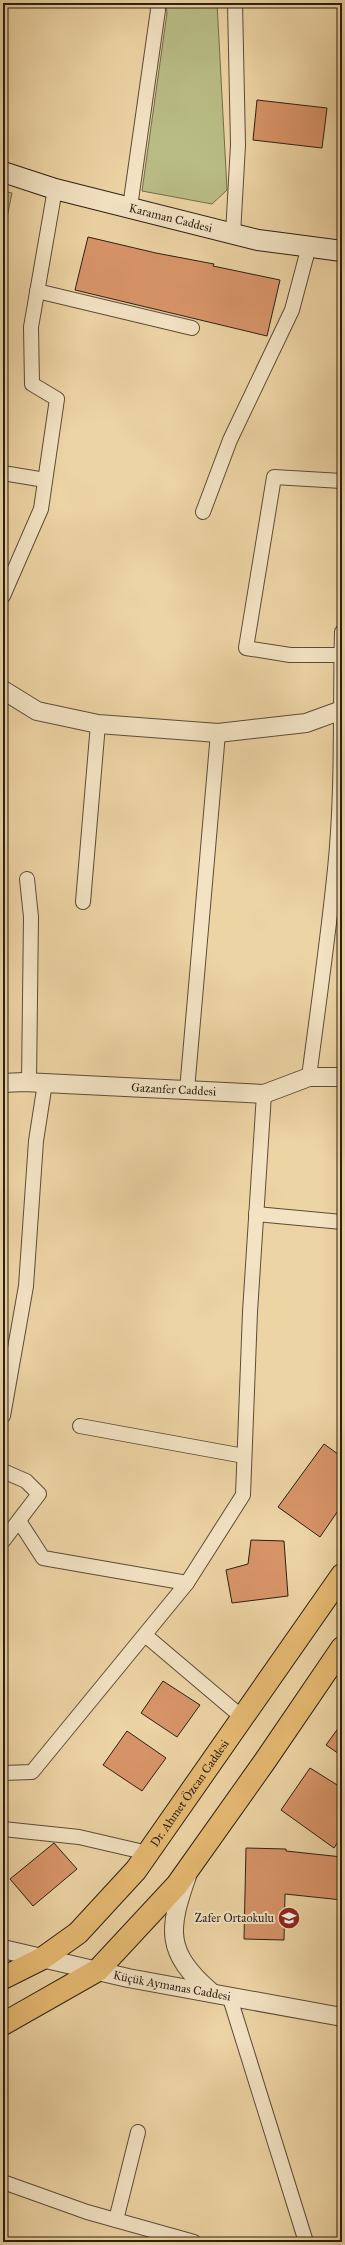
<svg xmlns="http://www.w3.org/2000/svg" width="345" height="2245" font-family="'IM FELL Great Primer',serif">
	<rect width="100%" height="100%" fill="#edd4a4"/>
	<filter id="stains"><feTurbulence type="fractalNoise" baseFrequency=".005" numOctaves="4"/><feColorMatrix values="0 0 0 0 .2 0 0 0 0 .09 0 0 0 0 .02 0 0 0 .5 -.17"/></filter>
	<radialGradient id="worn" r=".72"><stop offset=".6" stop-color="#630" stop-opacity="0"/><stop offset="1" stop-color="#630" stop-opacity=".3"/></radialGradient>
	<g fill="#b9bc85" stroke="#726e4c">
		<path d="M166,3H217L227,190L212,204L142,191L167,13Z"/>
		<path d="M3,191L12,193L3,237Z"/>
	</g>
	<g fill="#d89469" stroke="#2b1f14">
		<path d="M257,100L327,108L322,148L253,140Z"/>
		<path d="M88,237L156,253L214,264L213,266L280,280L267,336L75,290Z"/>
		<path d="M324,1444L342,1457V1505L320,1537L278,1507Z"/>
		<path d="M251,1540L284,1541L288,1596L232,1603L226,1570L248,1564Z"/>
		<path d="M163,1681L200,1705L177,1737L141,1713Z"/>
		<path d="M342,1723V1756L326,1745Z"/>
		<path d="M127,1731L166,1758L142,1791L103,1765Z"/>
		<path d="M310,1768L342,1788V1835L334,1848L281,1810Z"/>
		<path d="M54,1843L77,1869L33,1906L10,1879Z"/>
		<path d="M246,1848L286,1849V1851L342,1857V1900L285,1894L284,1940L244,1939Z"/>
	</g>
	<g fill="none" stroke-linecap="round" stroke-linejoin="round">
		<g stroke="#5c4c38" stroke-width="16">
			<g id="minor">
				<path d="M130,207L158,10L157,3"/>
				<path d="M233,234L238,145L235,3"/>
				<path d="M37,291L192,328"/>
				<path d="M3,473L45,480"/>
				<path d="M203,512L230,440L292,310L309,246"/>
				<path d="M3,596L41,509L57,399L32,384L31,327L55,189"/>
				<path d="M341,655H290L246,648L274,477L342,481"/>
				<path d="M27,879L31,917L29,1082"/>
				<path d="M83,902L98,724"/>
				<path d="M309,1077C318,1008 328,939 335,869C343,791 340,711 342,632"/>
				<path d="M187,1090L218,733"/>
				<path d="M256,1214L342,1222"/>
				<path d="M3,1416L26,1286L36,1141L45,1083"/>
				<path d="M80,1426L244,1456"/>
				<path d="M3,1471L26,1481L39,1494L3,1541"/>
				<path d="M19,1521L43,1558L187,1583"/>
				<path d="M145,1635L243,1718"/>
				<path d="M3,1773L32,1772L187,1583L243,1495L250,1312L264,1094"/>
				<path d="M3,1829L79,1837L148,1853"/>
				<path d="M229,1995L306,2242"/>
				<path d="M3,2182L87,2212L194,2242"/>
				<path d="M116,2220L138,2132"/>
			</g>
		</g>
		<g stroke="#5c4c38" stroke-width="20">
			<g id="tertiary">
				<path d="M3,690L37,711L98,724L218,733L306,723L342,710"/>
				<path id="s1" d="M3,1083L24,1082L264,1094L309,1077H342"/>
				<path d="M187,1876C168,1930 165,1952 211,1992"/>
				<path id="s2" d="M3,1949L128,1978L342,2017"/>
			</g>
		</g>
		<g stroke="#2b1f14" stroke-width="22">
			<g id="secondary">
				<path id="s3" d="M3,172L55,189L258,240L342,251"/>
			</g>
		</g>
		<g stroke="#2b1f14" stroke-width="24">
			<g id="primary">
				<path id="s4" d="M3,1978L43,1958L78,1933L136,1870L342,1575"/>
				<path d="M3,2024L98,1970L177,1885L265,1761L342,1648"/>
			</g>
		</g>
		<use href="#minor" stroke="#f3e3c4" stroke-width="14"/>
		<use href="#tertiary" stroke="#f3e3c4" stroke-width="18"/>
		<use href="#secondary" stroke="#f3e3c4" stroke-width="20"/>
		<use href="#primary" stroke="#e6ba72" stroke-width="22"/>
	</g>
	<defs>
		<g id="school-disc" transform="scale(1.15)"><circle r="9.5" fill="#8f2418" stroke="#f3e3c4"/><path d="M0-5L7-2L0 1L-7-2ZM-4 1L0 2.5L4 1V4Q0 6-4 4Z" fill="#fff"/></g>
	</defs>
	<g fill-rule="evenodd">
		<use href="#school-disc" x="289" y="1918"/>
	</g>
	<g text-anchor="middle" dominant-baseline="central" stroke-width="4" stroke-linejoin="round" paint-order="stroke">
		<g font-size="12" fill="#2b1f14" stroke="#f3e3c4">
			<text stroke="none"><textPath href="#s3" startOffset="174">Karaman Caddesi</textPath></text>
			<text stroke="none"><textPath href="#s1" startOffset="171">Gazanfer Caddesi</textPath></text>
			<text stroke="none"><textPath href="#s4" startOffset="267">Dr. Ahmet Özcan Caddesi</textPath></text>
			<text stroke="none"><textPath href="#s2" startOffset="173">Küçük Aymanas Caddesi</textPath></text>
		</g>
		<g font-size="12" fill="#2b1f14" stroke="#f3e3c4" text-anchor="end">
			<text x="274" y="1918">Zafer Ortaokulu</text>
		</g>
	</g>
	<rect width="345" height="2245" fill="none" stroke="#edd4a4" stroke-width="16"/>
	<rect x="4" y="4" width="337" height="2237" fill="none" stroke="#2b1f14" stroke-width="2"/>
	<rect x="8" y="8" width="329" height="2229" fill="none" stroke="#2b1f14"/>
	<rect width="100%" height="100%" filter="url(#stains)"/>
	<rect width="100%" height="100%" fill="url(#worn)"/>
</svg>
